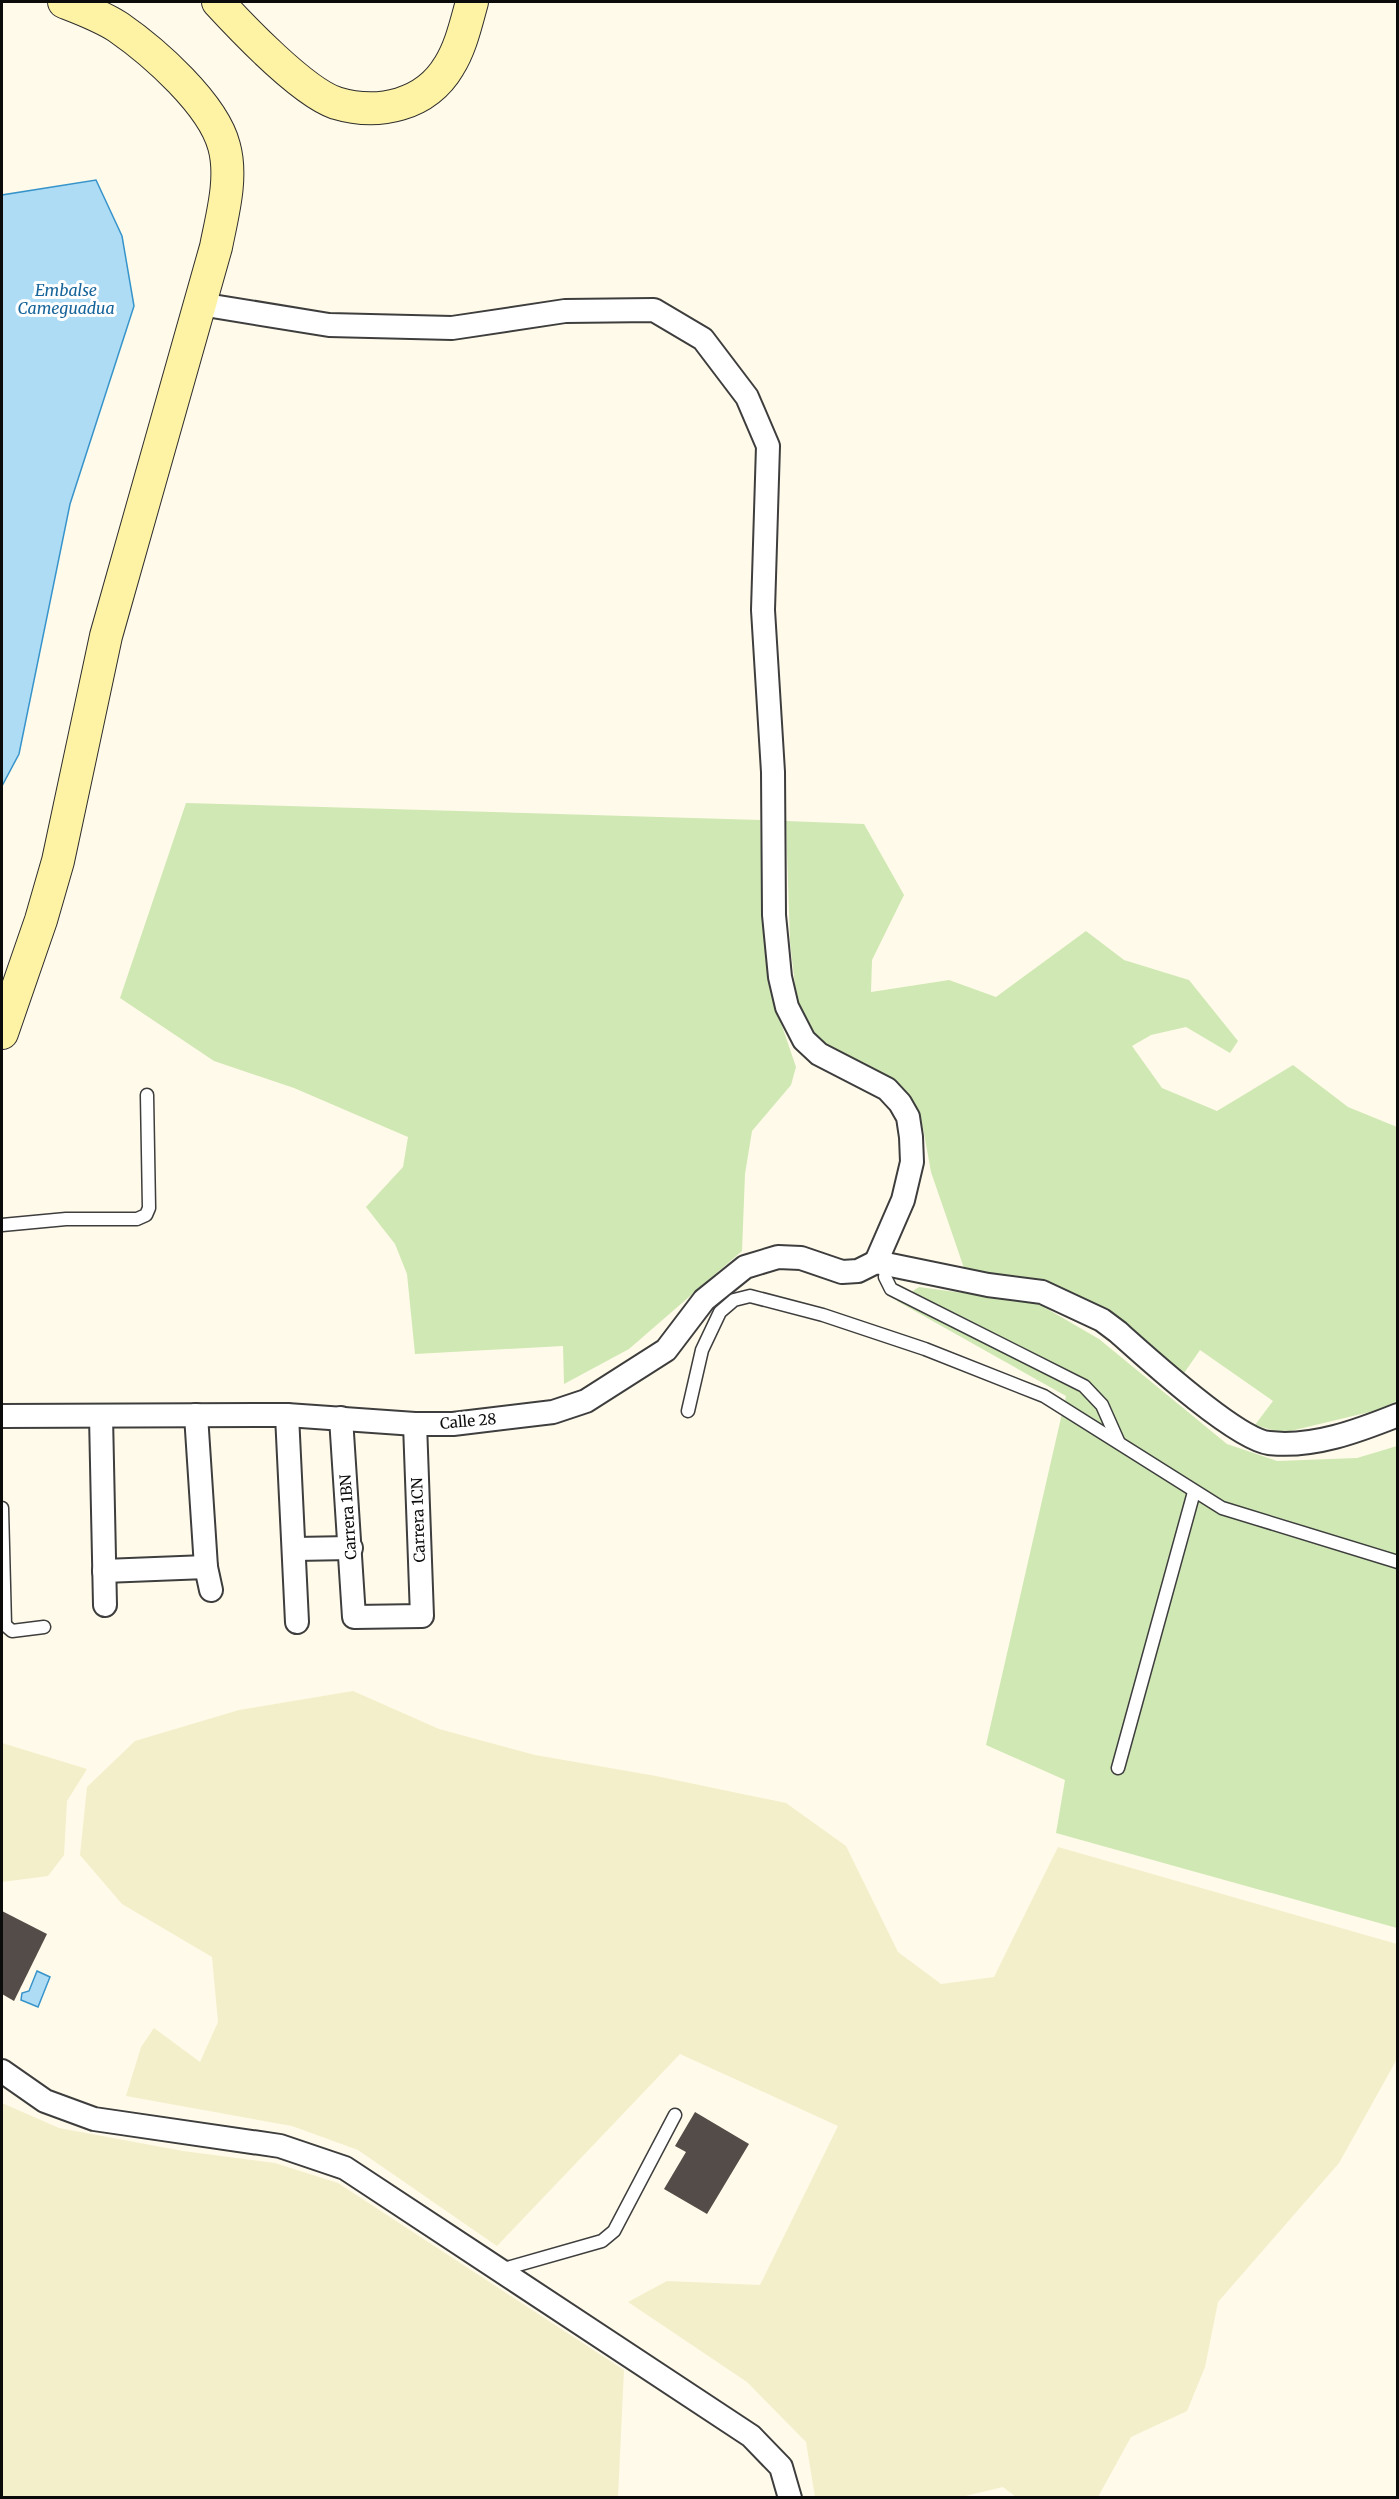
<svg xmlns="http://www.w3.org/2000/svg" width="1399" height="2499" font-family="Merriweather,serif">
	<rect width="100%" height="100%" fill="#fffae9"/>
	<g fill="#f3efca">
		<path d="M353,1691L439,1729L535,1755L656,1776L786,1803L846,1846L898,1952L941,1984L994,1977L1058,1847L1397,1944V2059L1339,2163L1218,2302L1205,2367L1187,2411L1131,2437L1098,2497H1016L1003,2487L957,2498L815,2497L806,2442L747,2382L628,2302L667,2281L760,2285L838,2126L680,2054L497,2246L358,2150L292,2126L126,2096L141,2047L154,2028L200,2062L218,2022L212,1957L122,1904L80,1855L87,1787L135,1741L239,1710Z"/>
		<path d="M2,1743L87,1769L67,1801L64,1855L48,1876L2,1882Z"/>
		<path d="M2,2103L59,2128L183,2151L275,2163L338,2183L624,2370L618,2497H2Z"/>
	</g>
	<g fill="#d0e8b4">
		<path d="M186,803L760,820L764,925L781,1023L796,1067L791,1085L752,1131L745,1174L742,1251L629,1349L564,1384L563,1346L415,1354L407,1274L395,1244L366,1207L403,1167L408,1137L294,1088L214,1061L120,998Z"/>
		<path d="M786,821L864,824L904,895L872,960L871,992L949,980L996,997L1086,931L1124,960L1189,980L1238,1041L1230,1053L1186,1027L1151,1035L1132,1046L1162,1088L1217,1111L1293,1065L1348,1107L1397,1127V1401L1378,1410L1282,1433L1255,1425L1273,1401L1200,1350L1182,1376L1131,1330L965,1271L931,1172L923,1128L905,1095L877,1070L840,1056L818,1039L798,1011L790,942Z"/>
		<path d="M919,1287L1037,1303L1099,1339L1227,1444L1277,1461L1357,1458L1397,1446V1928L1056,1833L1065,1780L986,1745L1066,1396L897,1301Z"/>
	</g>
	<g fill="#afdcf5" stroke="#3794cb" stroke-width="1.5">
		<path d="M96,180L122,236L134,306L70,504L19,754L2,786V195Z"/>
		<path d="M37,1971L50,1977L38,2007L21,2000L22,1993L29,1991Z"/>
	</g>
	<g fill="#534c48">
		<path d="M2,1911L47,1934L14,2001L2,1994Z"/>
		<path d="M695,2112L749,2144L707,2214L664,2189L686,2152L675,2146Z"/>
	</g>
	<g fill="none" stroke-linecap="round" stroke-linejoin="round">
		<g stroke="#3e3e3e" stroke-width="15">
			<g id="lane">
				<path d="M2,1225L66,1219H137L146,1215L149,1208L147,1095"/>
				<path d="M887,1265L885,1277L891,1289L1084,1386L1102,1405L1118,1441"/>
				<path d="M688,1411L702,1350L720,1312L734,1300L750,1296L823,1315L925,1349L1044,1396L1222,1508L1398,1562"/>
				<path d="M2,1508L5,1625L12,1631L44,1627"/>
				<path d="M1118,1768L1194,1492"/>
				<path d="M500,2270L602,2241L614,2231L675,2115"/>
			</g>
		</g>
		<g stroke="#3e3e3e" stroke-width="26">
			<g id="street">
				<path d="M200,304L329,325L452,328L565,311L654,310L703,339L747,397L768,446L763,610L773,772L774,915L780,977L787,1007L804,1040L819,1054L887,1089L900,1103L908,1117L911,1137L912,1162L903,1200L876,1262"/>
				<path d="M876,1262L988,1285L1042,1292L1102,1320L1118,1332C1146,1357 1236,1439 1269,1443C1313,1448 1358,1431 1398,1415"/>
				<path d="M196,1415L206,1567L211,1590"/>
				<path d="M287,1415L297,1622"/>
				<path d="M2,1416L287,1415L415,1424H453L553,1412L586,1401L666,1350L704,1300L745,1267L778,1257L801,1258L842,1272L858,1271L876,1262"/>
				<path d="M101,1416L105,1605"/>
				<path d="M341,1418L354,1617L422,1616L415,1424"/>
				<path d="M295,1549L351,1548"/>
				<path d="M104,1571L206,1567"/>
				<path d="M2,2071L45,2101L94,2119L280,2146L345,2168L751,2436L781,2467L790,2498"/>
			</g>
		</g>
		<g stroke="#2d2d2d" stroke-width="34">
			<g id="secondary">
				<path d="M218,2C242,28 303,92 336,103C379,116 426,105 449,66C461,47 466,23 472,2"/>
				<path d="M2,1033L41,920L58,861L106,636L216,247C222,216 233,178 224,146C213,104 154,52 118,27C101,16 82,9 64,2"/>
			</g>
		</g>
		<use href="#lane" stroke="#fff" stroke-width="12"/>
		<use href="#street" stroke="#fff" stroke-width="22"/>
		<use href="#secondary" stroke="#fef2a5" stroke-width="32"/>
	</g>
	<g text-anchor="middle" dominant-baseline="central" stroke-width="6" stroke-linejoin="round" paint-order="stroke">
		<g font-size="15" fill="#0b0b0b" stroke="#fff">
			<text transform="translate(468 1421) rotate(-5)">Calle 28</text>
			<text transform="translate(348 1517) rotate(-94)">Carrera 1BN</text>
			<text transform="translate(418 1520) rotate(-92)">Carrera 1CN</text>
		</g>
		<g font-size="16" font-style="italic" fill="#17649a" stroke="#fff">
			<text x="66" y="290">Embalse<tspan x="66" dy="18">Cameguadua</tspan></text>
		</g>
	</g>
	<rect width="1399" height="2499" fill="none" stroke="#0b0b0b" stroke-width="6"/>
</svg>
